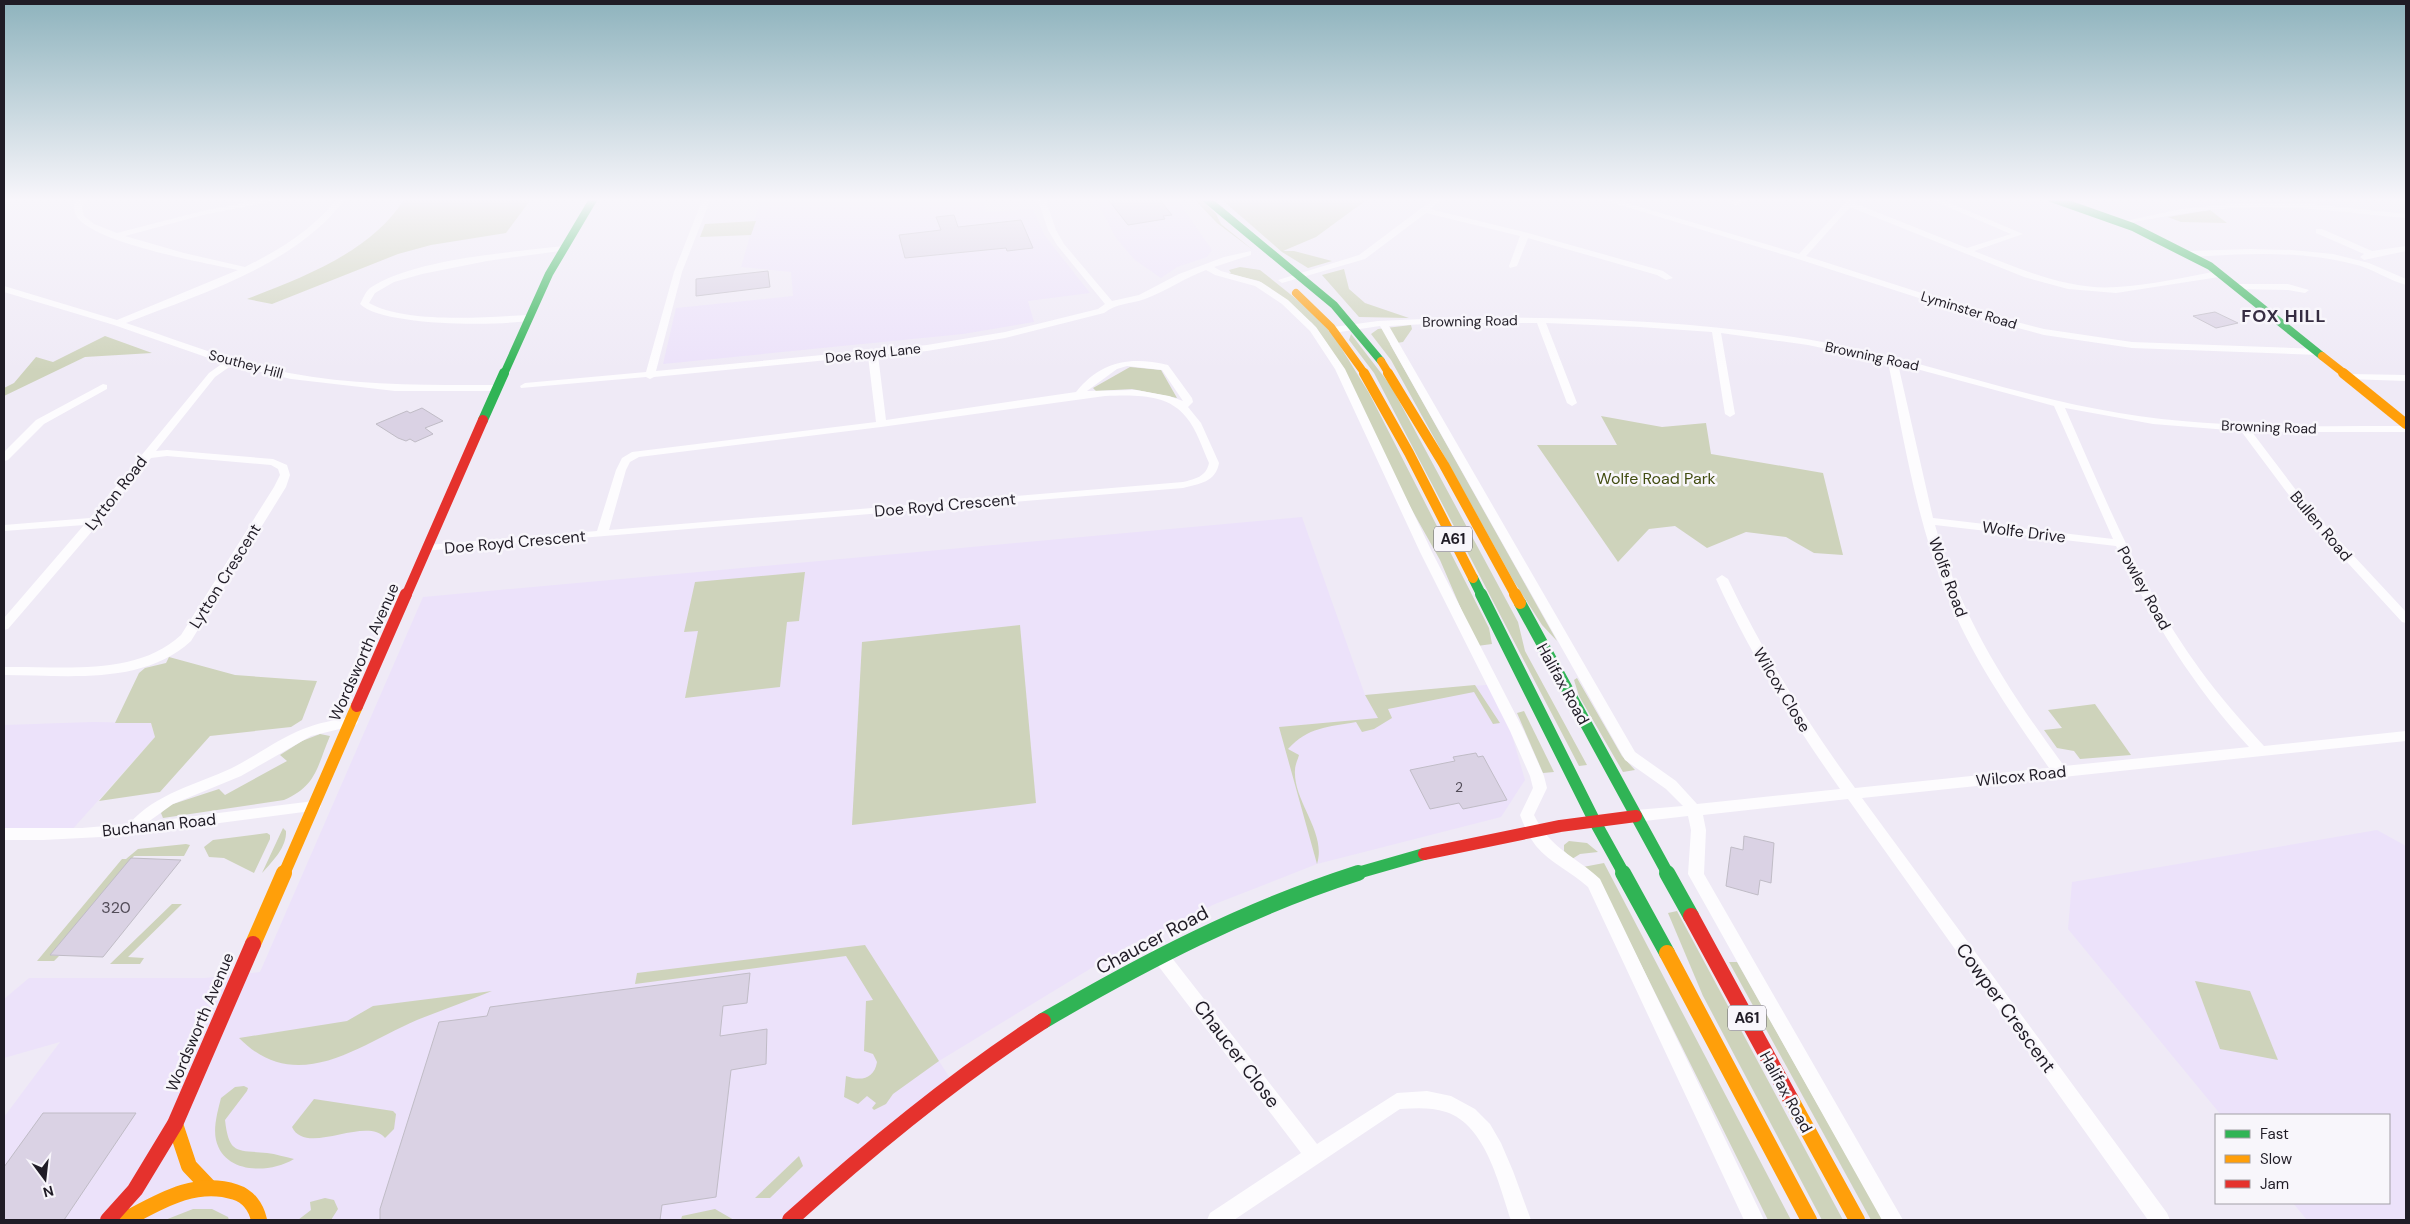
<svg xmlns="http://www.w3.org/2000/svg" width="2410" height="1224" font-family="'DM Sans',sans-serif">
	<rect width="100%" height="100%" fill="#efeaf6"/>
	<g fill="#ece2fa">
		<path d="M761,198H984L986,212L1033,209L1045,236L1090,293L1028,301L1034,322L963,334L663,364L676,308L793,296L791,272L741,267Z"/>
		<path d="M1095,198H1176L1212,250L1207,257L1177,267L1161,278L1135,260L1116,238Z"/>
		<path d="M1302,517L1365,695L1497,684L1525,780L1501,817L1317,864L1215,904L1126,947L939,1061L953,1083L790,1220H4V1117L60,1042L4,1058V999L29,978H205L260,972L423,597Z"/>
		<path d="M93,722L151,723L155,737L69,833L4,828V725Z"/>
		<path d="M2377,830L2406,846V1220H2307L2293,1203H2389V1115H2221L2068,929L2072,882Z"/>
	</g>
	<g fill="#ced3bb">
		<path d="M405,198H532L506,233L431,245L398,254L272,304L247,299C303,277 372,252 405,198Z"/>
		<path d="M1193,198H1200L1216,214L1221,224L1253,250L1217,223Z"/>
		<path d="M1220,198H1369L1316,237L1283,251H1294L1332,261L1308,268L1282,252Z"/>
		<path d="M2210,210L2227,223L2181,222L2168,217Z"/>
		<path d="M756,221L751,235L700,237L705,224Z"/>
		<path d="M1240,267L1260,270L1305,306L1332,333L1369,393L1489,628L1492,644L1477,646L1440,560L1394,478L1345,374L1326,342L1312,323L1259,281L1226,273H1231L1229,270Z"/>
		<path d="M1344,269L1349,289L1365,303L1409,318L1359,317L1322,275Z"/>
		<path d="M1411,325L1412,329L1403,342L1390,344L1557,641L1542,625L1513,580L1391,360L1371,334L1378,329Z"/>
		<path d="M1351,334L1391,386L1518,622L1525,651L1587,765L1579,766L1374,373L1349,340Z"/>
		<path d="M105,336L152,353L85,357L4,396V388L14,383L36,357L53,362Z"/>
		<path d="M1130,367L1161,370L1177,398L1132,389L1096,391L1093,388Z"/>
		<path d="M1601,416L1662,427L1706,423L1711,454L1823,473L1843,555L1814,553L1786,537L1746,532L1707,548L1675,526L1649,529L1618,562L1537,445H1617Z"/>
		<path d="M805,572L799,621L787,622L780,687L685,698L698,631L684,632L695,582Z"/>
		<path d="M1020,625L1036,803L852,825L862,642Z"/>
		<path d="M169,657L235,675L317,681L302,720L291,727L210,736L160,792L99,801L155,737L151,723H115L139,673L145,668L166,663Z"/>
		<path d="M1577,678L1622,756L1635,770L1623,772L1579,696L1574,680Z"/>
		<path d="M1475,685L1500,723L1493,724L1474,692L1388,709L1392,718L1374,729L1362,732L1356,722C1328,727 1308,727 1288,749L1299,755C1298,759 1295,765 1295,770C1293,802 1327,832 1317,864L1279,727L1378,718L1365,695Z"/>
		<path d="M2095,704L2131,755L2080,759L2074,751L2057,748L2044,730L2062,728L2048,710Z"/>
		<path d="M1524,711L1554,772L1543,773L1517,713Z"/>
		<path d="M320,734L330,736C317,766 317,786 284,800L163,818L161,813L167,806L219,789L225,795L287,761L280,755L302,741Z"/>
		<path d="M283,828L286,831C287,847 272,862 262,873Z"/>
		<path d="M267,833L270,835V839L254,873L224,858L209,857L204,847L213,840Z"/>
		<path d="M1569,841L1587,843L1598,852L1580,854L1572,859L1564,851V845Z"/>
		<path d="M186,844L190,845L184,856H134L50,955L59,956L54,961H37L122,859H126L138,849Z"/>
		<path d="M1604,863L1791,1220H1768L1599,880L1583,867Z"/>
		<path d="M172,904H182L128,957L144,958L140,964H110Z"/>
		<path d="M1677,911L1843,1220H1822L1703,996L1668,913Z"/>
		<path d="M865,945L939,1061L893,1094L886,1104L874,1110L872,1108L876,1103L867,1096L858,1104L844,1097L846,1076C860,1081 874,1080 877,1062L873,1054L864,1051L866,1001L873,1000L846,956L635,984L637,973Z"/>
		<path d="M1729,962H1737L1883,1220H1871Z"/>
		<path d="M2195,981L2250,991L2278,1060L2220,1049Z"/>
		<path d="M492,991C468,1001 442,1010 417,1020C359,1045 297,1097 239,1038L347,1021L373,1006Z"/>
		<path d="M244,1086L248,1088L247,1091L225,1120C229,1155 237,1150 267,1153C276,1154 285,1157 294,1159C269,1174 224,1174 216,1140C213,1127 218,1110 221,1098L235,1087Z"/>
		<path d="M314,1099L393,1111L396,1114L394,1129L385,1138C366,1115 306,1157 292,1127Z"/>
		<path d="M799,1156L803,1166L770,1198H755Z"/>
		<path d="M325,1198L334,1200L338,1209L331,1220H298L311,1210L310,1202Z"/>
		<path d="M193,1209H212L228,1217L229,1220H165Z"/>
		<path d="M715,1209L734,1220H681L682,1216Z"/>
	</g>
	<g fill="#dad2e4" stroke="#c0bcc6">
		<path d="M1107,198H1158L1172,215L1163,216L1165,219L1128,225Z"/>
		<path d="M954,215L958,227L1021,220L1033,248L1007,251L1006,248L905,258L899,235L941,230L936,217Z"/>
		<path d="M768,271L770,287L696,296V279Z"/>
		<path d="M2215,312L2238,323L2216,328L2193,316Z"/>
		<path d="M422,408L443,421L425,428L433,434L415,442L410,439L406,441L398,438L376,424L407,411L410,413Z"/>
		<path d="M1476,753L1478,757L1483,756L1507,800L1463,809L1459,803L1430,809L1410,770L1455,761L1453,757Z"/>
		<path d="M1744,836L1774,843L1771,883L1760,880L1758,895L1726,886L1731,847L1743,850Z"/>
		<path d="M131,858L181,860L103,957L50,955Z"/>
		<path d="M750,973L747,1003L723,1006L720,1036L767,1029L766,1064L731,1070L716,1197L662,1205L660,1220H380V1209L439,1022L487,1016L490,1007Z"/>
		<path d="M43,1113H136L64,1220H4V1167Z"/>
	</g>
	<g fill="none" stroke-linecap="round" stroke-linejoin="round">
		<g fill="#fdfcfe" fill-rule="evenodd">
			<path d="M76,198H84L82,208L84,216L94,224L117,233L202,211L270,198H289L203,215L125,236L184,253L245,267C281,249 312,230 338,198H346C295,266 202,293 126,323C180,341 233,362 289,373C358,386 429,385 498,385L503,388L498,391H395L291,379L232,365L215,377L156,451L167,450L273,459L287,465L290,475L286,487L191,641C142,686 66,675 4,675V667C62,666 136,677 181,635L274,487L280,475L278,469L271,465L167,456L151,458L99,523L8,629L4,630V618L84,525L4,531V525L90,518L209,373L223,363L114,325L4,292V286L117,320L238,270C205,263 95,243 77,217C73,211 74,205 76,198Z"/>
			<path d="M703,198H711L682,272L656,371L927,345L1005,332L1098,309L1105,304L1057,245L1048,230L1037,198H1045L1056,230L1064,244L1112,301L1139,295L1179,274L1224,257L1251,251V255L1214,267L1221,271L1261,282L1288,300L1316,327L1345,369L1432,552L1524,731L1544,776L1547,788L1534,815C1551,850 1573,854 1600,879L1764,1220H1744L1588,887C1572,872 1550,863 1536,846C1529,837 1524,826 1520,815L1533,788L1530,776L1510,731L1420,552L1335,369L1310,331L1282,304L1255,286L1215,275L1206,270C1185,278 1166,291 1145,299C1130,304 1117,303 1104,313L1005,338L927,351L878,355L886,420L1076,392C1101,361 1130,356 1168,365L1192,398L1193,402L1188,407L1201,423L1219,463C1216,482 1199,484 1183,488L423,551L421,549L423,547L427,545L597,531L616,470L622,458L632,452L876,422L868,356L654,377L650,379L646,377L521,388L520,386L525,383L646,372L674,272ZM1127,366L1162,370L1183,401L1169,396L1136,390L1087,391L1117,369ZM1105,396C1132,395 1168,393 1186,417C1197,430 1202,448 1209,463C1206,477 1195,479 1183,482L609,530L626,470L630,462L639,457L881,427Z"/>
			<path d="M1435,198H1444L1430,209L1528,233L1663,271L1673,278L1666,280L1657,275L1528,238L1517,266L1510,268L1509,266L1520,236L1426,213L1365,259L1282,283L1278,280L1359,255Z"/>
			<path d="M1597,198H1610L1799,254L1850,198H1858L1854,203L1967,248L2011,234L1927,198H1938L2023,234L1974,251C2018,268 2069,291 2117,287C2151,285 2185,277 2219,271L2223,274L2219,277L2116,293L2068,289L2024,277L1850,207L1806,256L1990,315L2044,329L2132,342L2319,349L2324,352L2319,355L2132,348L2044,335L1984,319L1798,259Z"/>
			<path d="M1736,198H1745L1739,205H1733L1732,203Z"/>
			<path d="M2241,203L2312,204L2406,214V218C2359,214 2312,207 2265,207C2215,207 2168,215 2120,225L2116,223L2181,209Z"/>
			<path d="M2316,229H2322L2372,251L2406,246V251L2364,260L2360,257L2364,254L2316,233Z"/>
			<path d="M564,246H567V250L487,261L422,274L394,282L375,293L369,303C406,324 485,317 528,315L531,316V320C500,327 381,326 360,304C363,299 365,292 370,288C413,259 512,252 564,246Z"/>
			<path d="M2250,249L2292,250L2333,254L2369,263L2406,279V285C2388,280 2372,268 2353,264C2299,250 2244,254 2189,257L2185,254L2189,251Z"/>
			<path d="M2236,284H2288L2309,290L2305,293L2288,290L2233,289V285Z"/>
			<path d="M1445,318C1566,316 1687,320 1806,339C1912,356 2013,396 2119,413C2215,429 2309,426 2406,426V432H2252L2311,510L2406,612V623L2402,622L2303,514L2241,431L2153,424L2065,408C2105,498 2142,591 2201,671C2220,697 2242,722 2264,746L2406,731V741L1862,798L2167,1213L2170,1220H2148L1848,799L1703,815L1706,830L1704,874L1903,1220H1882L1688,874L1691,830L1688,816L1636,822L1631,820L1629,816L1631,812L1636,810L1683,806L1666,789L1625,760L1380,326L1333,333L1328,330L1333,327L1378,321ZM1445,323H1537L1567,403L1572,406L1577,403L1546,323L1640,327L1712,332L1725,414L1730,417L1735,414L1721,333L1808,345L1888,362C1904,439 1916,519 1946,593C1971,656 2010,712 2049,768L1855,788C1806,721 1764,655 1728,579L1722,575L1716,579C1750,654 1793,722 1840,789L1697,804L1676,781L1635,752L1389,326ZM1898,364L2054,406L2113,539L1933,518ZM1935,525L2116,546C2153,621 2193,686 2249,747L2064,766C2008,690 1961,618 1935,525Z"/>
			<path d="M2350,374L2406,375V381L2347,379L2345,377Z"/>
			<path d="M103,384L107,385V389L44,424L8,460L4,461V452L36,420Z"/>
			<path d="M351,717L356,719L358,722L356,725L311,736L241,776L173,804L148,822L314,801L319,802L321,806L319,810L120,836L43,840H4V828H82L129,824C156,793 196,785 232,768C256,756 278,739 303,729C318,723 334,720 351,717Z"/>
			<path d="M1159,947L1165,949L1317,1144L1397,1093L1427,1091L1451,1096L1475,1109L1490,1124L1501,1143L1513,1171L1531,1220H1511C1499,1185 1486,1125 1446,1112C1431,1107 1416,1108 1400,1109L1234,1220H1207L1210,1213L1301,1153L1153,959L1151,954L1153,949Z"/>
		</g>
		<g stroke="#30b455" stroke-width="8">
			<path d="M1205,198L1334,305L1381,361"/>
			<path d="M2051,198L2133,227L2210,266L2322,356"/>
			<path d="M504,374L549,274L594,198"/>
		</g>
		<g stroke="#30b455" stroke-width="10">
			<path d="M483,420L504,373"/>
			<path d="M1473,578L1482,596"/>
		</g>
		<g stroke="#30b455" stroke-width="12">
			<path d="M1481,594L1594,820L1624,874"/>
			<path d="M1520,603L1668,874"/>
			<path d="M1354,874L1424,854"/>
		</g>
		<g stroke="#30b455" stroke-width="16">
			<path d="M1623,873L1667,953"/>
			<path d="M1667,873L1691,916"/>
			<path d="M1043,1021C1144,962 1246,909 1358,873"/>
		</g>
		<g stroke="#ff9f0a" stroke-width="8">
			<path d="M1296,293L1331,327L1365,374"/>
			<path d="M2322,356L2345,374"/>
			<path d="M1381,361L1389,374"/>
		</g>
		<g stroke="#ff9f0a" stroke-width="10">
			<path d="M1364,373L1409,453L1473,578"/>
			<path d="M1388,373L1444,465L1516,596"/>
			<path d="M2343,373L2406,424"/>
		</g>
		<g stroke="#ff9f0a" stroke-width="12">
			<path d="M1515,594L1520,603"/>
			<path d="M284,874L357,706"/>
		</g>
		<g stroke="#ff9f0a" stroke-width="16">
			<path d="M253,944L284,873"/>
			<path d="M1667,953L1809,1220"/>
			<path d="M1790,1098L1857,1220"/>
			<path d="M175,1124L189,1166L208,1186"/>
			<path d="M125,1220C159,1202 195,1179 235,1192C248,1196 256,1207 259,1220"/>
		</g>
		<path stroke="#e5322d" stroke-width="10" d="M406,596L483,420"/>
		<g stroke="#e5322d" stroke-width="12">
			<path d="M357,706L406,594"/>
			<path d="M1424,854L1560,826L1636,816"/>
		</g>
		<g stroke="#e5322d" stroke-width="16">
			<path d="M1691,916L1790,1098"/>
			<path d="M108,1220L135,1190L175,1124L253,944"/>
			<path d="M790,1220C870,1148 952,1080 1043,1021"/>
		</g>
	</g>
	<linearGradient id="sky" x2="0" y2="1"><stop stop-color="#8eb3bd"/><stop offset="0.54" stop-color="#f8f6fb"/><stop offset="1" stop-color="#f8f6fb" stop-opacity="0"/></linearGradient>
	<rect width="2410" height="370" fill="url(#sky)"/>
	<g text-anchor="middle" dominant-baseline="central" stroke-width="5" stroke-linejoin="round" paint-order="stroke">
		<g font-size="14" fill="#201c26" stroke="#f8f6fb">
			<text transform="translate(1969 310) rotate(17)">Lyminster Road</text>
			<text transform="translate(1470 321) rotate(-1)">Browning Road</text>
			<text transform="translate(873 353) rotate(-6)">Doe Royd Lane</text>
			<text transform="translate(1872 356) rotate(12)">Browning Road</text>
			<text transform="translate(246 364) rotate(15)">Southey Hill</text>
			<text transform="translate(2269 427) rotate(2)">Browning Road</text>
		</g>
		<g font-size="14" fill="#524c58">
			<text x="1459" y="787">2</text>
		</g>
		<g fill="#f8f6fb" stroke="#615d66" stroke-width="1">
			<rect x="1434" y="526.5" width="38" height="25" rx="4"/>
			<rect x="1728" y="1005.5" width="38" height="25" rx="4"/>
		</g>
		<g font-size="15" font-weight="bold" fill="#201c26">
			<text x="1453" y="539">A61</text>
			<text x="1747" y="1018">A61</text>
		</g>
		<g font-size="16" fill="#424d11" stroke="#f8f6fb">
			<text x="1656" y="478">Wolfe Road Park</text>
		</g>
		<g font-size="16" fill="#201c26" stroke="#f8f6fb">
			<text transform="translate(116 493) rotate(-52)">Lytton Road</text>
			<text transform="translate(945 505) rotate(-5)">Doe Royd Crescent</text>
			<text transform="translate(2321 526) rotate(50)">Bullen Road</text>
			<text transform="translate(2024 532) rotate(7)">Wolfe Drive</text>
			<text transform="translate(515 542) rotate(-5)">Doe Royd Crescent</text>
			<text transform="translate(225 576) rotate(-58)">Lytton Crescent</text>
			<text transform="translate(1948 577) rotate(70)">Wolfe Road</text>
			<text transform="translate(2144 588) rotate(61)">Powley Road</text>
			<text transform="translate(364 652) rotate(-66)">Wordsworth Avenue</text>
			<text transform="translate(1563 684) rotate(61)">Halifax Road</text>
			<text transform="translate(1782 690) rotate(59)">Wilcox Close</text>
			<text transform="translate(2021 776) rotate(-6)">Wilcox Road</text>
			<text transform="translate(159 825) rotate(-6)">Buchanan Road</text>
			<text transform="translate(200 1022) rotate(-67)">Wordsworth Avenue</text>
			<text transform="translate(1786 1092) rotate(61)">Halifax Road</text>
		</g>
		<g font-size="16" fill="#524c58">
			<text x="116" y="907">320</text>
		</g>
		<g font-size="18" font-weight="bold" letter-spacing="1" fill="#362d42" stroke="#f8f6fb">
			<text x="2284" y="316">FOX HILL</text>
		</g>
		<g font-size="19" fill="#201c26" stroke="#f8f6fb">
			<text transform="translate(1152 940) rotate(-28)">Chaucer Road</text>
			<text transform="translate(2006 1008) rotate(54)">Cowper Crescent</text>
			<text transform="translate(1237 1054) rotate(53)">Chaucer Close</text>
		</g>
	</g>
	<rect width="2410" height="1224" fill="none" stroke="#201c26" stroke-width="10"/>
	<rect x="2215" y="1114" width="175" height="90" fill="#f8f6fb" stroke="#a29fa6"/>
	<rect x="2225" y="1130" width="25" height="8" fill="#30b455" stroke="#a29fa6"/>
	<text x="2260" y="1139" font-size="15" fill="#201c26">Fast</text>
	<rect x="2225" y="1155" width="25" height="8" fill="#ff9f0a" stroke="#a29fa6"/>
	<text x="2260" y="1164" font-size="15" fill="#201c26">Slow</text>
	<rect x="2225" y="1180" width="25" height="8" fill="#e5322d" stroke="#a29fa6"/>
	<text x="2260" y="1189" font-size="15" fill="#201c26">Jam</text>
	<g transform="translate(45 1179) rotate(165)" stroke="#f8f6fb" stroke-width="4" paint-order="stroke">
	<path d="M0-4L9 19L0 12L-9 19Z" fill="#201c26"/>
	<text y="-8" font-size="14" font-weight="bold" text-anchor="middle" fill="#201c26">N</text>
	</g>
</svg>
